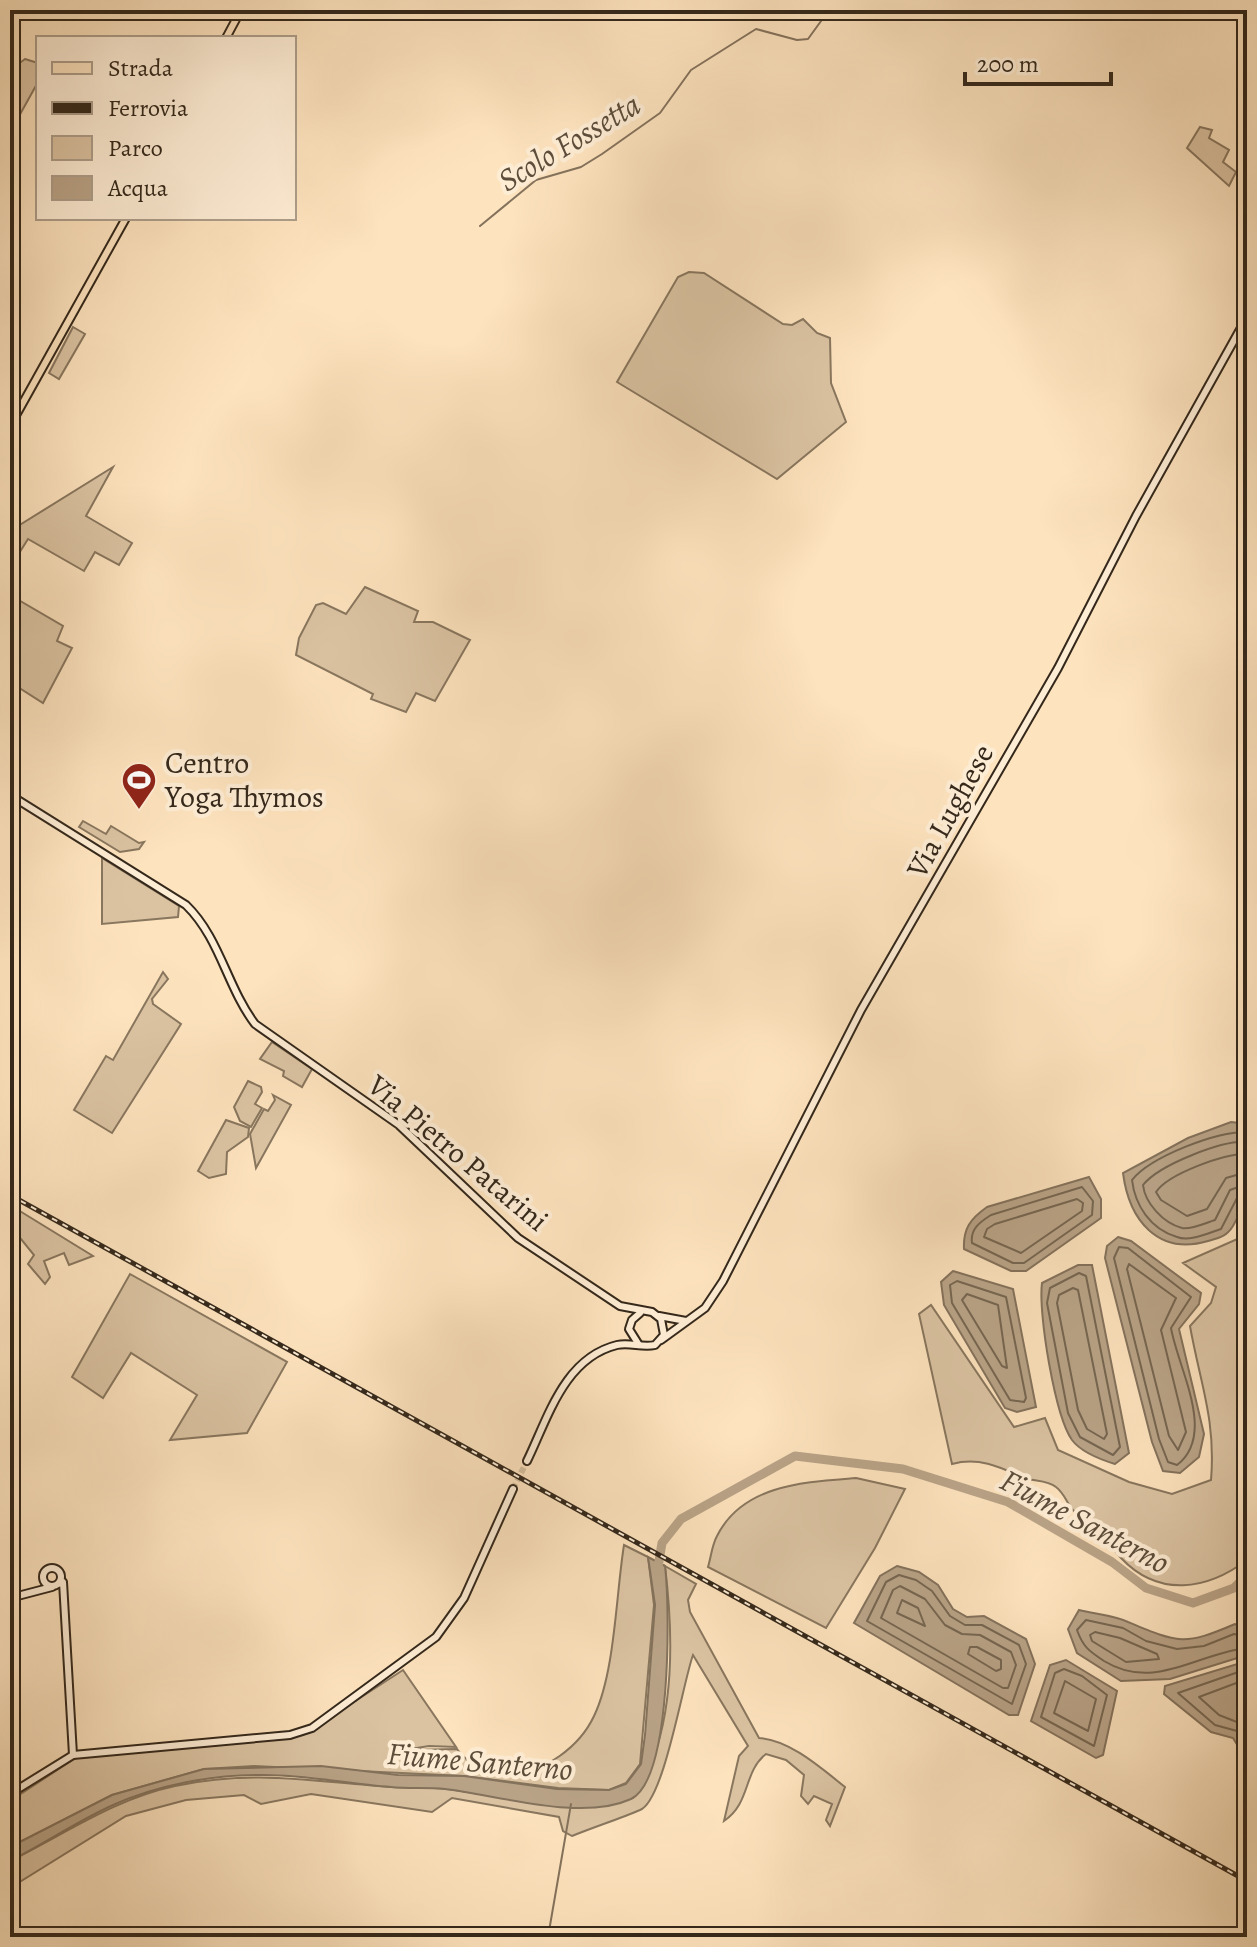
<svg xmlns="http://www.w3.org/2000/svg" width="1257" height="1947" font-family="Alegreya,serif">
	<rect width="100%" height="100%" fill="#fde3be"/>
	<filter id="stains"><feTurbulence type="fractalNoise" baseFrequency=".0025" numOctaves="4"/><feColorMatrix values="0 0 0 0 .2 0 0 0 0 .09 0 0 0 0 .02 0 0 0 .5 -.17"/></filter>
	<radialGradient id="worn" r=".72"><stop offset=".6" stop-color="#630" stop-opacity="0"/><stop offset="1" stop-color="#630" stop-opacity=".3"/></radialGradient>
	<g fill="#dbc3a2" stroke="#88765e" stroke-width="2">
		<path d="M25,59L38,63V82L13,127L16,107L13,68Z"/>
		<path d="M1200,127L1212,130L1209,138L1229,150L1223,162L1236,172L1229,186L1187,148Z"/>
		<path d="M689,272L704,273L783,324L792,325L803,319L817,333L830,338L831,383L846,422L777,479L617,382L678,277Z"/>
		<path d="M73,327L85,334L59,379L49,373Z"/>
		<path d="M113,467L86,516L132,543L119,565L95,552L84,571L28,539L16,558L10,554V531Z"/>
		<path d="M365,587L418,611L414,622H433L470,640L435,701L416,693L406,712L371,699L373,694L296,655L299,638L316,605L323,603L346,614Z"/>
		<path d="M10,595L63,626L57,641L72,648L43,703L10,682Z"/>
		<path d="M83,821L106,834L111,826L139,843L144,842L139,849L120,852L79,827Z"/>
		<path d="M102,858L179,906L178,917L102,924Z"/>
		<path d="M163,972L168,979L152,999L153,1004L181,1024L112,1133L74,1110L106,1056L113,1060Z"/>
		<path d="M272,1042L312,1069L302,1087L283,1076L284,1071L260,1059Z"/>
		<path d="M248,1081L261,1087L262,1092L255,1104L262,1108L251,1127L240,1121L234,1107Z"/>
		<path d="M273,1095L291,1105L256,1168L250,1134L264,1109L268,1111L275,1100Z"/>
		<path d="M226,1120L249,1128L248,1137L227,1152L226,1174L209,1178L198,1171Z"/>
		<path d="M10,1205L93,1256L69,1265L64,1253L44,1261L50,1277L45,1284L28,1264L34,1255L21,1239L10,1243L15,1230L10,1235Z"/>
		<path d="M1247,1224V1560C1207,1590 1159,1598 1121,1558C1111,1547 1104,1535 1094,1524C1088,1518 1080,1518 1074,1511C1067,1504 1065,1494 1056,1487C1046,1479 1033,1482 1022,1477C998,1466 978,1457 952,1464L919,1314L931,1305L1014,1427L1045,1418L1058,1450L1129,1482L1172,1494L1211,1480C1216,1419 1200,1383 1190,1326L1211,1303L1216,1287L1183,1263L1242,1237Z"/>
		<path d="M130,1274L287,1362L247,1433L170,1440L197,1395L131,1353L103,1398L72,1377Z"/>
		<path d="M856,1478L905,1489L875,1548L826,1628L708,1567C711,1557 712,1545 717,1536C743,1484 806,1482 856,1478Z"/>
		<path d="M624,1545L648,1557L654,1605L640,1764L626,1783L609,1790L558,1788L464,1776L254,1766L204,1769L112,1795L10,1847V1801L77,1757L303,1735L403,1670L456,1747L429,1746L404,1750L457,1749C470,1768 489,1770 511,1772C544,1774 580,1746 594,1716C615,1673 616,1594 624,1545Z"/>
		<path d="M665,1566L696,1584L688,1600L690,1612L759,1738C790,1740 821,1768 845,1787L830,1826L826,1820L832,1804L814,1796L808,1804L801,1796L804,1775L786,1760L766,1754C743,1772 751,1803 724,1821L739,1756L748,1746L693,1655C683,1682 664,1801 640,1810C619,1819 594,1827 572,1836L563,1831L559,1817L452,1798L432,1812L311,1794L261,1804L244,1795L186,1800L126,1816L10,1888V1861C65,1834 114,1799 175,1786C255,1769 313,1782 392,1787C410,1788 429,1787 447,1789C488,1794 531,1805 573,1807C592,1808 614,1801 633,1798C640,1782 651,1764 657,1747C674,1692 672,1623 665,1566Z"/>
	</g>
	<g fill="#b9a387" stroke="#84725c" stroke-width="2">
		<path d="M1231,1122L1247,1124C1247,1159 1252,1195 1233,1226C1226,1237 1219,1238 1208,1241C1158,1256 1129,1220 1123,1173L1188,1138Z"/>
		<path d="M1089,1177L1101,1199V1218L1026,1271H1011L964,1249C963,1229 970,1219 987,1207Z"/>
		<path d="M1118,1237L1131,1241L1201,1293L1199,1304L1179,1329L1204,1434L1199,1457L1180,1473L1163,1471L1152,1442L1105,1258L1107,1246Z"/>
		<path d="M1078,1265H1092L1129,1453L1115,1464C1102,1460 1081,1452 1072,1440C1055,1416 1038,1313 1042,1283Z"/>
		<path d="M953,1271L1013,1289L1036,1407L1017,1412L1005,1408L944,1305L941,1282Z"/>
		<path d="M648,1557L665,1566C670,1608 672,1779 631,1799C581,1822 498,1795 445,1789C427,1787 409,1789 391,1787C349,1784 307,1775 264,1775C215,1774 156,1785 111,1806C76,1822 44,1844 10,1861V1847L112,1795L204,1769L321,1766L398,1775L464,1776L557,1789L609,1790L626,1784L641,1764L645,1735L655,1605Z"/>
		<path d="M897,1566L919,1572L938,1585L953,1609L967,1617L984,1616L1026,1639L1035,1664L1018,1715H1009L854,1623L880,1576Z"/>
		<path d="M1079,1610C1094,1614 1113,1615 1128,1622C1178,1643 1184,1646 1235,1624L1247,1630V1655L1170,1679L1121,1681L1077,1653L1068,1629Z"/>
		<path d="M1066,1660L1117,1691L1103,1755L1096,1758L1031,1721L1050,1665Z"/>
		<path d="M1247,1661V1761L1233,1738L1211,1732L1164,1694L1165,1686Z"/>
	</g>
	<g fill="none" stroke-linecap="round" stroke-linejoin="round">
		<g stroke="#766651" stroke-width="2">
			<path d="M1247,1132C1219,1130 1150,1157 1132,1180C1135,1205 1150,1229 1177,1237C1190,1242 1208,1233 1221,1229L1237,1198L1247,1194"/>
			<path d="M1247,1142C1222,1140 1159,1165 1143,1185C1145,1203 1163,1223 1182,1228C1191,1230 1205,1223 1215,1220L1230,1190L1247,1184"/>
			<path d="M1247,1154C1225,1153 1168,1174 1156,1192L1161,1200L1187,1216L1207,1209L1226,1178L1247,1172"/>
			<path d="M1082,1187L1093,1201L1092,1215L1024,1263H1013L972,1243C970,1229 980,1222 991,1215Z"/>
			<path d="M1077,1199L1083,1203L1082,1211L1021,1253L984,1237L987,1229L995,1224Z"/>
			<path d="M1119,1247L1128,1248L1191,1297L1171,1328C1178,1369 1217,1434 1177,1465L1168,1462L1159,1439L1114,1258Z"/>
			<path d="M1129,1264L1176,1298L1161,1330L1186,1432L1178,1450L1169,1436L1127,1269Z"/>
			<path d="M1079,1273L1086,1276L1120,1447L1113,1455L1080,1437L1068,1413L1047,1303L1050,1288Z"/>
			<path d="M957,1281L1006,1297L1026,1398L1024,1402L1010,1400L952,1303L950,1285Z"/>
			<path d="M1073,1288L1078,1290L1107,1434L1104,1439L1087,1429L1078,1410L1057,1303L1059,1295Z"/>
			<path d="M967,1294L998,1305L1007,1368L1002,1366L962,1300Z"/>
			<path d="M899,1575L916,1580L932,1591L950,1616L965,1625H982L1019,1645L1026,1664L1012,1704L867,1621L886,1582Z"/>
			<path d="M900,1586L925,1599L945,1625L962,1634L980,1635L1011,1652L1016,1665L1008,1688H1003L881,1618L893,1590Z"/>
			<path d="M902,1600L918,1608L925,1626L897,1613Z"/>
			<path d="M1095,1632L1120,1638L1157,1654L1159,1659L1126,1662L1092,1641L1090,1635Z"/>
			<path d="M1247,1637L1234,1634L1204,1646L1177,1649L1146,1641L1123,1628L1086,1620L1077,1630C1083,1647 1089,1651 1104,1661C1155,1692 1197,1653 1247,1648"/>
			<path d="M970,1647H977L1001,1660V1669L996,1671L968,1654Z"/>
			<path d="M1064,1669L1082,1676L1107,1695L1094,1746L1041,1717L1055,1673Z"/>
			<path d="M1247,1669L1178,1693L1215,1725L1237,1731L1247,1743"/>
			<path d="M1247,1679L1199,1697L1219,1715L1247,1726"/>
			<path d="M1065,1681L1096,1699L1088,1731L1054,1713Z"/>
		</g>
		<g stroke="#84725c" stroke-width="2">
			<path d="M480,226L536,180L581,167L602,154L660,113L691,70L756,29L797,40L808,39L829,10"/>
			<path d="M548,1937L571,1804"/>
		</g>
		<path stroke="#b9a387" stroke-width="9" d="M657,1573L662,1543L681,1519L795,1456L903,1469L1008,1502L1112,1562L1146,1588L1193,1603L1234,1588L1247,1575"/>
		<path stroke="#d5be9d" stroke-width="6" stroke-dasharray="6 3" stroke-linecap="butt" d="M513,1489L527,1461"/>
		<g stroke="#34281b" stroke-width="10">
			<g id="secondary">
				<path d="M10,795L186,905C220,938 227,987 255,1024L399,1125L518,1238L620,1306L652,1312L661,1319L664,1335L655,1345C642,1348 630,1342 617,1345C564,1358 548,1418 527,1461"/>
				<path d="M659,1316L686,1321"/>
				<path d="M661,1340L705,1308L723,1281L861,1010L1058,668L1136,516L1247,317"/>
				<path d="M639,1345L629,1329L632,1320L640,1313"/>
				<circle cx="52" cy="1577" r="9"/>
				<path d="M58,1584L63,1582L73,1755"/>
				<path d="M10,1598L52,1587"/>
				<path d="M10,1794L73,1755L290,1735L312,1728L436,1637L464,1598L513,1489"/>
			</g>
		</g>
		<g stroke="#34281b" stroke-width="10">
			<g id="primary">
				<path d="M226,38L241,10"/>
				<path d="M10,426L126,218"/>
			</g>
		</g>
		<use href="#secondary" stroke="#feedd5" stroke-width="6"/>
		<use href="#primary" stroke="#fde3be" stroke-width="6"/>
		<g stroke="#34281b" stroke-width="5">
			<path id="rail" d="M10,1195L1247,1881"/>
		</g>
		<use href="#rail" stroke="#feedd5" stroke-width="2" stroke-dasharray="6" stroke-linecap="butt"/>
	</g>
	<defs>
		<g id="stadium-pin" transform="scale(1.8)"><path d="M0 17L-7.5 6A9.5 9.5 0 1 1 7.5 6Z" fill="#8f2418" stroke="#feedd5"/><path d="M0-5a6.5 5 0 1 0 0 10a6.5 5 0 1 0 0-10ZM-3.5-1.8h7v3.6h-7Z" fill="#fff"/></g>
	</defs>
	<g fill-rule="evenodd">
		<use href="#stadium-pin" x="139" y="780"/>
	</g>
	<g text-anchor="middle" dominant-baseline="central" stroke-width="8" stroke-linejoin="round" paint-order="stroke">
		<g font-size="30" fill="#34281b" stroke="#feedd5" text-anchor="start">
			<text x="165" y="763">Centro<tspan x="165" dy="34">Yoga Thymos</tspan></text>
		</g>
		<g font-size="30" fill="#34281b" stroke="#feedd5">
			<text transform="translate(950 811) rotate(-61)">Via Lughese</text>
			<text transform="translate(458 1153) rotate(40)">Via Pietro Patarini</text>
		</g>
		<g font-size="32" font-style="italic" fill="#5c4d3b" stroke="#feedd5">
			<text transform="translate(569 142) rotate(-31)">Scolo Fossetta</text>
			<text transform="translate(1085 1521) rotate(28)">Fiume Santerno</text>
			<text transform="translate(480 1761) rotate(5)">Fiume Santerno</text>
		</g>
	</g>
	<rect width="1257" height="1947" fill="none" stroke="#fde3be" stroke-width="40"/>
	<rect x="12" y="12" width="1233" height="1923" fill="none" stroke="#34281b" stroke-width="4"/>
	<rect x="20" y="20" width="1217" height="1907" fill="none" stroke="#34281b" stroke-width="2"/>
	<rect x="36" y="36" width="260" height="184" fill="#feedd5" stroke="#ad9e8b" stroke-width="2"/>
	<rect x="52" y="62" width="40" height="12" fill="#fde3be" stroke="#ad9e8b" stroke-width="2"/>
	<text x="108" y="76" font-size="24" fill="#34281b">Strada</text>
	<rect x="52" y="102" width="40" height="12" fill="#34281b" stroke="#ad9e8b" stroke-width="2"/>
	<text x="108" y="116" font-size="24" fill="#34281b">Ferrovia</text>
	<rect x="52" y="136" width="40" height="24" fill="#dbc3a2" stroke="#ad9e8b" stroke-width="2"/>
	<text x="108" y="156" font-size="24" fill="#34281b">Parco</text>
	<rect x="52" y="176" width="40" height="24" fill="#b9a387" stroke="#ad9e8b" stroke-width="2"/>
	<text x="108" y="196" font-size="24" fill="#34281b">Acqua</text>
	<path d="M965 72v12h146v-12" fill="none" stroke="#34281b" stroke-width="4"/>
	<text x="977" y="72" font-size="24" fill="#34281b" stroke="#feedd5" stroke-width="6" paint-order="stroke">200 m</text>
	<rect width="100%" height="100%" filter="url(#stains)"/>
	<rect width="100%" height="100%" fill="url(#worn)"/>
</svg>
